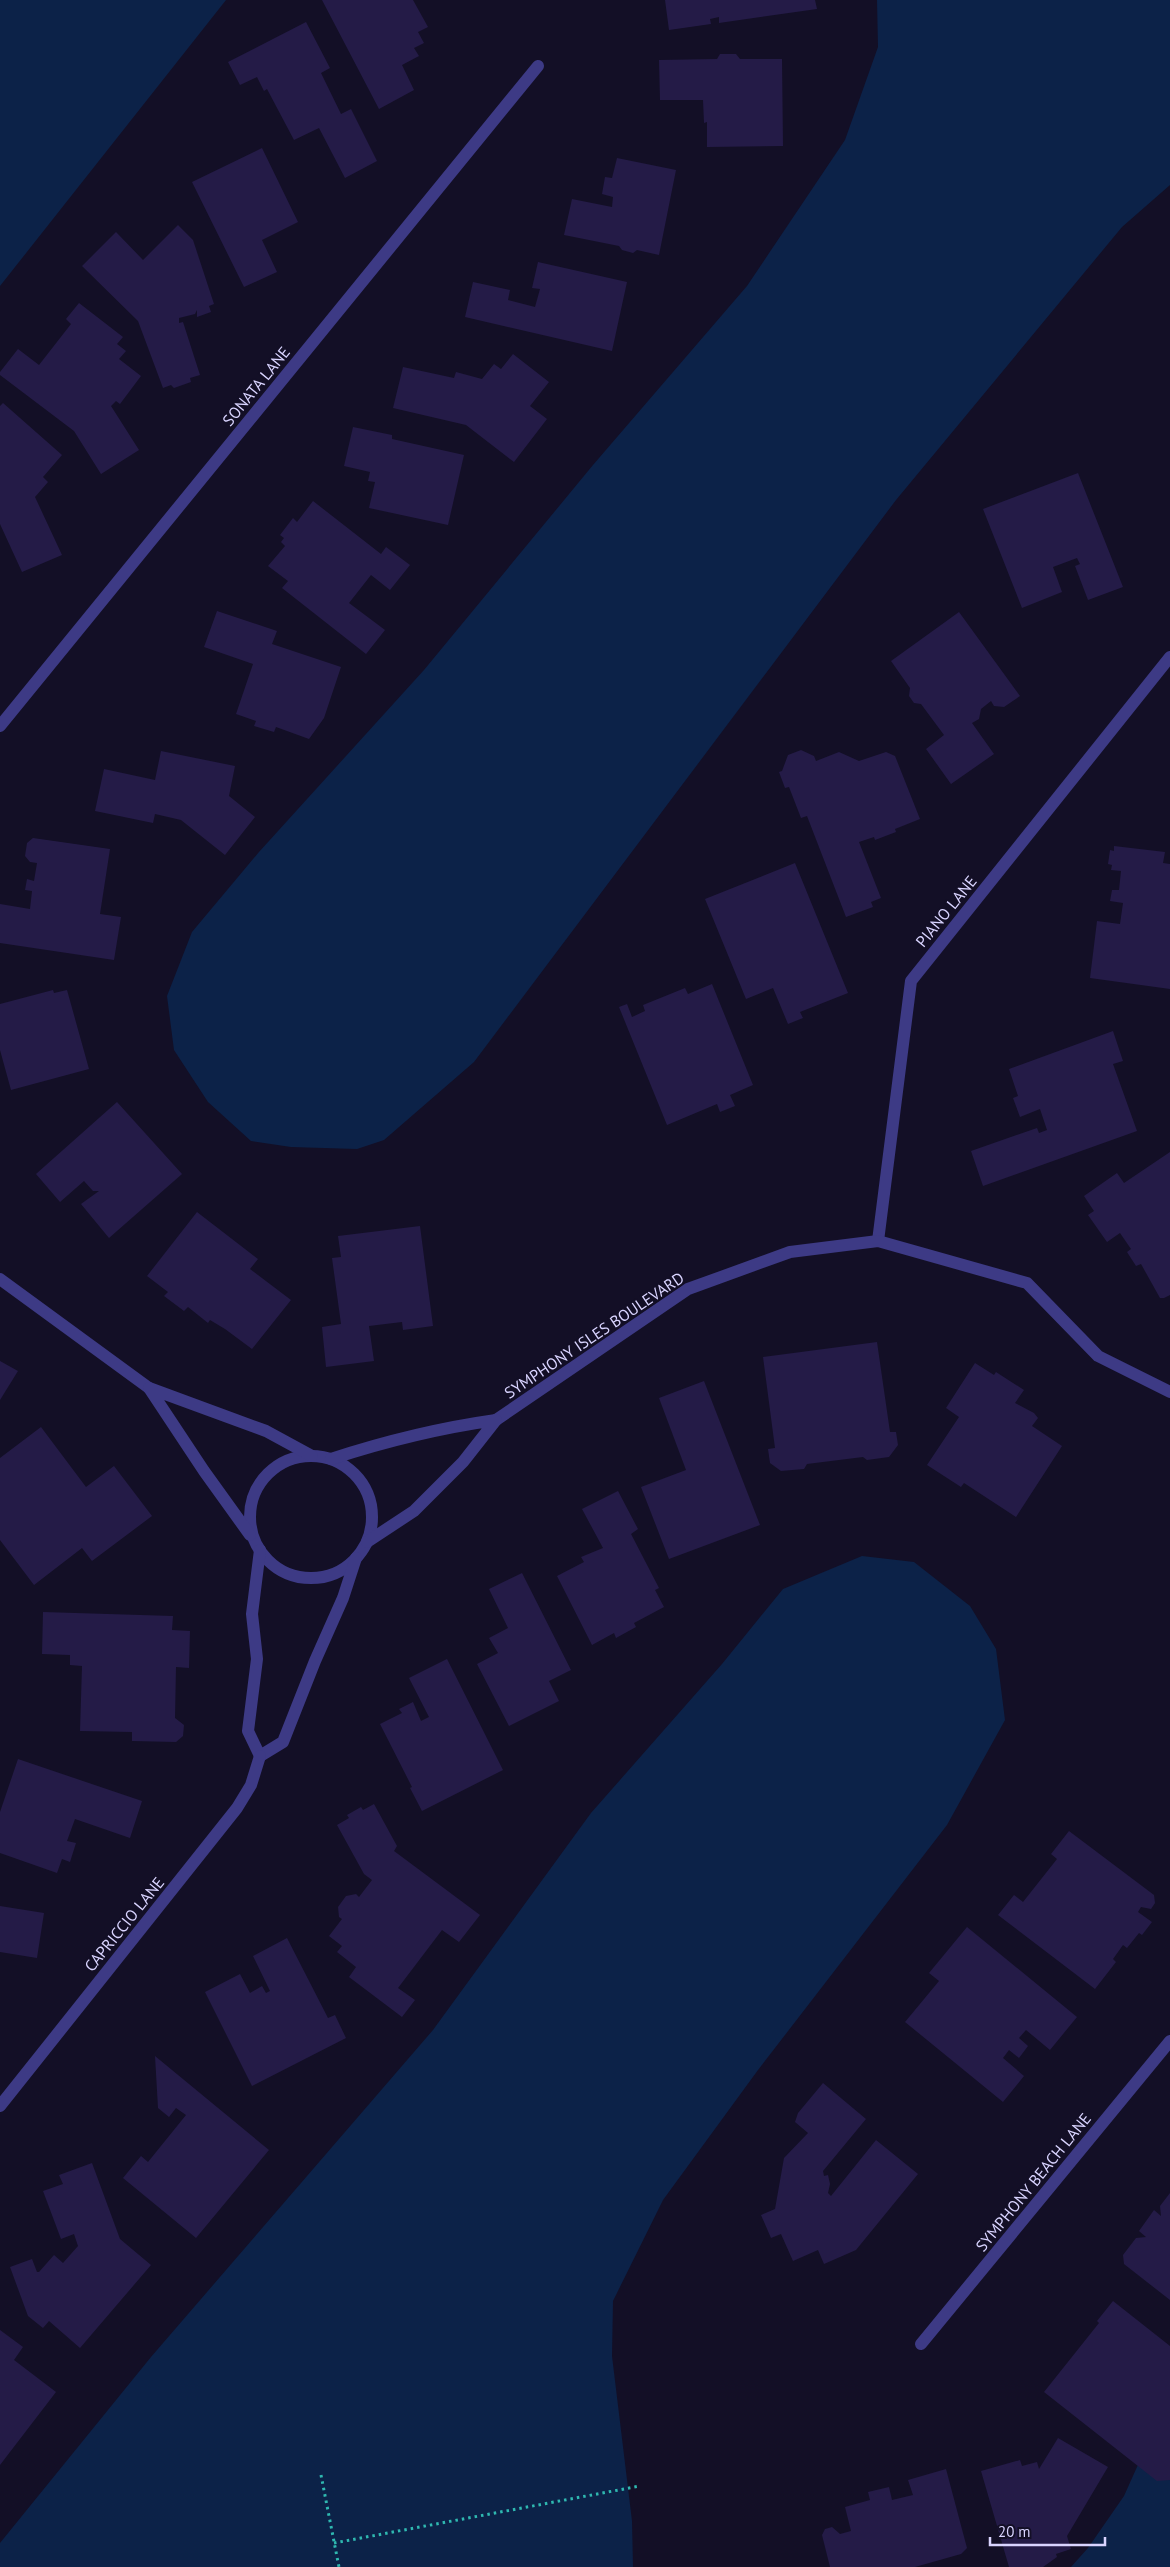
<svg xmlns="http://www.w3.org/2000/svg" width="1170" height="2567" font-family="'PT Sans',sans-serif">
	<rect width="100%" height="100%" fill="#130f26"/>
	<g fill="#0c2248">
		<path d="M0,0H226L0,286Z"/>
		<path d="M877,0H1170V185L1122,227L896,500L474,1062L384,1140L357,1149L291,1147L251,1141L208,1102L174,1050L167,996L192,932L259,852L424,670L593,465L747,286L845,140L878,47Z"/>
		<path d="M862,1556L914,1562L970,1606L996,1649L1005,1720L947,1825L758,2070L663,2200L613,2301L612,2356L632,2521L633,2567H0V2543L151,2357L433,2030L591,1813L722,1664L783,1589Z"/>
		<path d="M1170,2416V2567H1071L1088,2548L1124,2496L1150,2438Z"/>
	</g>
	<g fill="#241b47">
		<path d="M322,0H413L428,27L418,32L424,43L414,48L419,56L402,65L414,90L379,109Z"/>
		<path d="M665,0H815L817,9L719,23V17L710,19L711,24L669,30Z"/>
		<path d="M306,22L330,68L321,73L341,114L351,109L377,161L345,178L319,128L294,140L267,89L264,91L257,77L240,85L228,62Z"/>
		<path d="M720,54H736L740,59H782L783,146L707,147V122L704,123L703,100H660L659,60L717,59Z"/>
		<path d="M262,148L298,222L262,240L277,272L244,287L192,182Z"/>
		<path d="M617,158L676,170L659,255L637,250L633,253L622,250L619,246L564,235L572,199L612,207L613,197L602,194L605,177L612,178Z"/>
		<path d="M178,225L193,240L214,304L209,306L211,312L197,317V310L195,314L179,318V323L183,322L200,375L190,378L191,382L174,388L171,385L163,388L138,321L82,266L116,232L143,260Z"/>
		<path d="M538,262L627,282L612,351L465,317L473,282L510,290L508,300L535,307L540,289L532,288Z"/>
		<path d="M79,303L123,337L117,344L126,351L119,359L141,376L120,404L116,401L111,406L139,450L101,474L74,431L0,375V372L18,349L39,365L71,324L66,319Z"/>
		<path d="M513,354L549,382L530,406L547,419L514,462L466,425L393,408L403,367L454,378L456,372L482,379L494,364L501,369Z"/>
		<path d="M3,403L62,455L43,477L48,482L35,497L62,555L22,572L0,524V406Z"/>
		<path d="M353,427L392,435V439L464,455L448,525L369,508L375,482L368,481L370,472L344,466Z"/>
		<path d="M1078,473L1123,587L1088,600L1075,566L1080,564L1077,558L1053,567L1062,592L1022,608L983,509Z"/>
		<path d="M313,501L381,554L386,547L410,565L390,590L371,575L349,603L385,630L366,654L282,588L288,581L268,566L285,546L281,542L284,538L280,535L293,518L297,522Z"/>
		<path d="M217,611L277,631L272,644L341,667L324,718L309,739L276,727L274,732L254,726L256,721L236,714L253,664L204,647Z"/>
		<path d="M959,612L1020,696L1004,707L994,706L991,701L981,709L979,719L972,723L994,754L951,784L926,749L944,735L921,704L914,703L909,696L910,688L891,661Z"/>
		<path d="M801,750L814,756L816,761L839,752L859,761L886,752L895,756L920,819L895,829L896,832L875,840L874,837L859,842L881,898L871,902L873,907L846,917L807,816L801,818L789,787L785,788L779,772L782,771L788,755Z"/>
		<path d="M161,751L235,766L229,796L255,817L225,855L181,820L155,814L153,823L95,811L104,769L155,780Z"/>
		<path d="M33,838L110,849L100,914L121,917L114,960L0,943V904L30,909L32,891L25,890L27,879L34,881L37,863L30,862L25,856L27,843Z"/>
		<path d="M1114,846L1165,852L1163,863L1170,864V989L1090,978L1097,921L1120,924L1123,903L1110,901L1112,890H1119L1121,871L1111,870L1112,865L1108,864L1110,850L1114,851Z"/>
		<path d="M795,863L848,993L800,1012L803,1018L788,1024L773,988L746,999L705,899Z"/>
		<path d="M712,984L753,1085L730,1095L735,1106L720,1112L717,1104L667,1125L619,1007L627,1004L632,1017L645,1011L643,1005L685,988L688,994Z"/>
		<path d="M53,990L54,993L67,990L89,1069L11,1090L0,1050V1004Z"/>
		<path d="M1113,1031L1123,1061L1113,1064L1137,1131L983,1186L971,1151L1037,1128L1039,1133L1047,1130L1040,1109L1020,1117L1013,1098L1018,1096L1009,1069Z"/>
		<path d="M117,1102L182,1174L109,1238L81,1204L99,1191H93L84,1181L60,1202L36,1174Z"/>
		<path d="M1170,1152V1295L1164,1298H1160L1141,1264L1136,1266L1127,1252L1131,1249L1120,1233L1107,1242L1088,1215L1094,1211L1084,1196L1117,1173L1124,1183Z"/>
		<path d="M197,1212L258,1259L250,1269L291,1300L252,1349L225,1329L210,1320L208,1323L188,1307L184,1311L164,1296L168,1292L147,1276Z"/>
		<path d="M420,1226L433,1326L403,1330L402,1322L369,1326L374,1361L326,1367L322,1327L341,1324L332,1258L341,1257L338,1236Z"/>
		<path d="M877,1342L890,1432H896L898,1445L889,1457L867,1460L863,1457L807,1464L804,1469L781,1471L770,1463L768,1449L775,1448L763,1357Z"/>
		<path d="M0,1361L18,1371L0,1400Z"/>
		<path d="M975,1363L994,1375L996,1372L1024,1390L1015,1403L1034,1413L1038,1418L1032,1426L1062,1446L1016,1517L964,1483L961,1487L927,1465L959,1417L946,1408Z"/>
		<path d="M704,1381L760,1525L669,1559L641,1487L686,1470L659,1398Z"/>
		<path d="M41,1427L86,1487L114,1466L152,1516L92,1561L82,1548L34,1585L0,1540V1458Z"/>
		<path d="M618,1491L638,1529L631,1534L659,1588L655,1590L664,1607L634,1623L636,1627L616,1638L614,1633L592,1645L557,1576L584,1562L581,1557L603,1548L582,1509Z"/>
		<path d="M522,1573L571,1670L549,1681L559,1701L509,1726L477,1664L498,1653L489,1638L508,1628L489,1589Z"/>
		<path d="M43,1612L173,1616L172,1630L190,1631L189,1668L176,1667L175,1718L184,1725L183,1736L176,1742L132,1741V1732L80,1731L82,1666L70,1665V1655L42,1654Z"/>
		<path d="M447,1659L503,1770L422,1811L410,1788L412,1787L380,1724L402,1713L399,1709L413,1702L421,1721L429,1717L409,1678Z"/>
		<path d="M18,1759L142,1801L130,1838L75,1819L67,1841L76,1843L70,1862L62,1859L57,1873L0,1853V1812Z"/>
		<path d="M374,1804L397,1846L394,1851L480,1915L459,1942L442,1930L398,1988L415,2000L402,2017L349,1977L356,1967L337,1952L342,1946L329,1936L342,1919L339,1917L338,1907L346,1896L356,1894L359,1897L372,1880L364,1874L337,1825L349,1818L347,1815L361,1807L363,1810Z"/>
		<path d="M1069,1831L1154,1895L1155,1903L1151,1909L1141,1907L1138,1912L1152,1922L1142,1935L1139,1933L1127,1948L1123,1945L1113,1959L1116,1962L1095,1989L998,1915L1014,1895L1023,1902L1057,1859L1051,1854Z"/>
		<path d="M0,1906L44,1913L37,1958L0,1952Z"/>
		<path d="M967,1927L1077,2017L1050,2050L1026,2030L1019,2038L1028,2046L1019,2058L1009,2050L1003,2058L1024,2076L1003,2102L905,2022L939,1981L929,1973Z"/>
		<path d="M287,1938L328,2018L335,2015L346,2038L252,2086L205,1992L240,1974L250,1993L262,1986L266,1993L270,1991L253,1956Z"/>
		<path d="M155,2056L269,2150L196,2238L123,2178L141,2156L148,2162L186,2115L176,2108L169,2117L158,2108Z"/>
		<path d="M823,2083L866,2119L823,2171L824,2176L828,2175L830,2184L828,2193L831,2196L876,2140L918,2174L856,2250L824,2264L818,2250L793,2261L781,2234L771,2238L761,2215L775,2209L784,2158L808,2133L795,2122L798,2113Z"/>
		<path d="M92,2163L120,2239L151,2265L80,2348L49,2321L43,2328L28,2316L10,2267L32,2259L37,2272H39L54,2255L63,2263L78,2246L74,2234L61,2239L43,2191L63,2184L59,2175Z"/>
		<path d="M1170,2193V2300L1124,2264L1123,2255L1136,2238L1146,2237L1139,2231L1154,2210L1161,2216L1160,2206Z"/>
		<path d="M1113,2301L1170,2346V2480L1157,2481L1044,2392L1099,2323L1097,2321Z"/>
		<path d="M0,2330L23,2347L14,2360L56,2392L0,2465Z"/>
		<path d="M1058,2438L1108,2467L1067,2536L1071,2549L1056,2554L1057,2557L1043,2567H1009L981,2471L1020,2460L1022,2466L1037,2462L1039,2469Z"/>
		<path d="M946,2469L967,2548L961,2554L915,2567H830L822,2535L825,2529L832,2527L840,2534L851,2531L845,2507L870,2500L868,2492L889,2487L892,2500L913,2495L908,2480Z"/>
	</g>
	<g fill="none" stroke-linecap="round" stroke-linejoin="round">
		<g stroke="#2fb8b0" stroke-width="3" stroke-dasharray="2.5 4" stroke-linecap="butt">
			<path d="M321,2475L339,2567"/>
			<path d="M334,2543L640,2486"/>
		</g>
		<g stroke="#3d3a85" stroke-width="12">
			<path d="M0,726L538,66"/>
			<path d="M878,1241L911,981L1170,657"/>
			<path d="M0,1279L149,1388"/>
			<path d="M496,1420L688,1289L790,1252L878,1241L1027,1283L1098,1356L1170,1392"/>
			<circle cx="311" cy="1517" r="61"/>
			<path d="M331,1459C386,1441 439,1428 496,1420L463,1462L414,1511L367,1542"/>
			<path d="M250,1535L204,1471L149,1388L266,1431L312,1456"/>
			<path d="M260,1550L252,1614L257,1659L248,1731L260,1756L283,1742L315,1661L343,1598L356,1558"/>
			<path d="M0,2106L237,1808L251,1785L260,1756"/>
			<path d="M921,2344L1170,2041"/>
		</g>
	</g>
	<g text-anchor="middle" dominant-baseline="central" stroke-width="4" stroke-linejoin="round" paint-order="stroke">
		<g font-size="16" fill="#d9d4ff" stroke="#130f26">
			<text transform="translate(256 386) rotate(-51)">SONATA LANE</text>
			<text transform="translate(946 911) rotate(-51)">PIANO LANE</text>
			<text transform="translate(594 1335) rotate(-34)">SYMPHONY ISLES BOULEVARD</text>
			<text transform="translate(124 1924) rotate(-51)">CAPRICCIO LANE</text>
			<text transform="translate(1033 2182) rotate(-51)">SYMPHONY BEACH LANE</text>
		</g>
	</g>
	<path d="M990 2537v8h115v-8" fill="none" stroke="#d9d4ff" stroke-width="2.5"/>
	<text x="998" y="2537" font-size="15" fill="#d9d4ff" stroke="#130f26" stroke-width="4" paint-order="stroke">20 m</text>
</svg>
